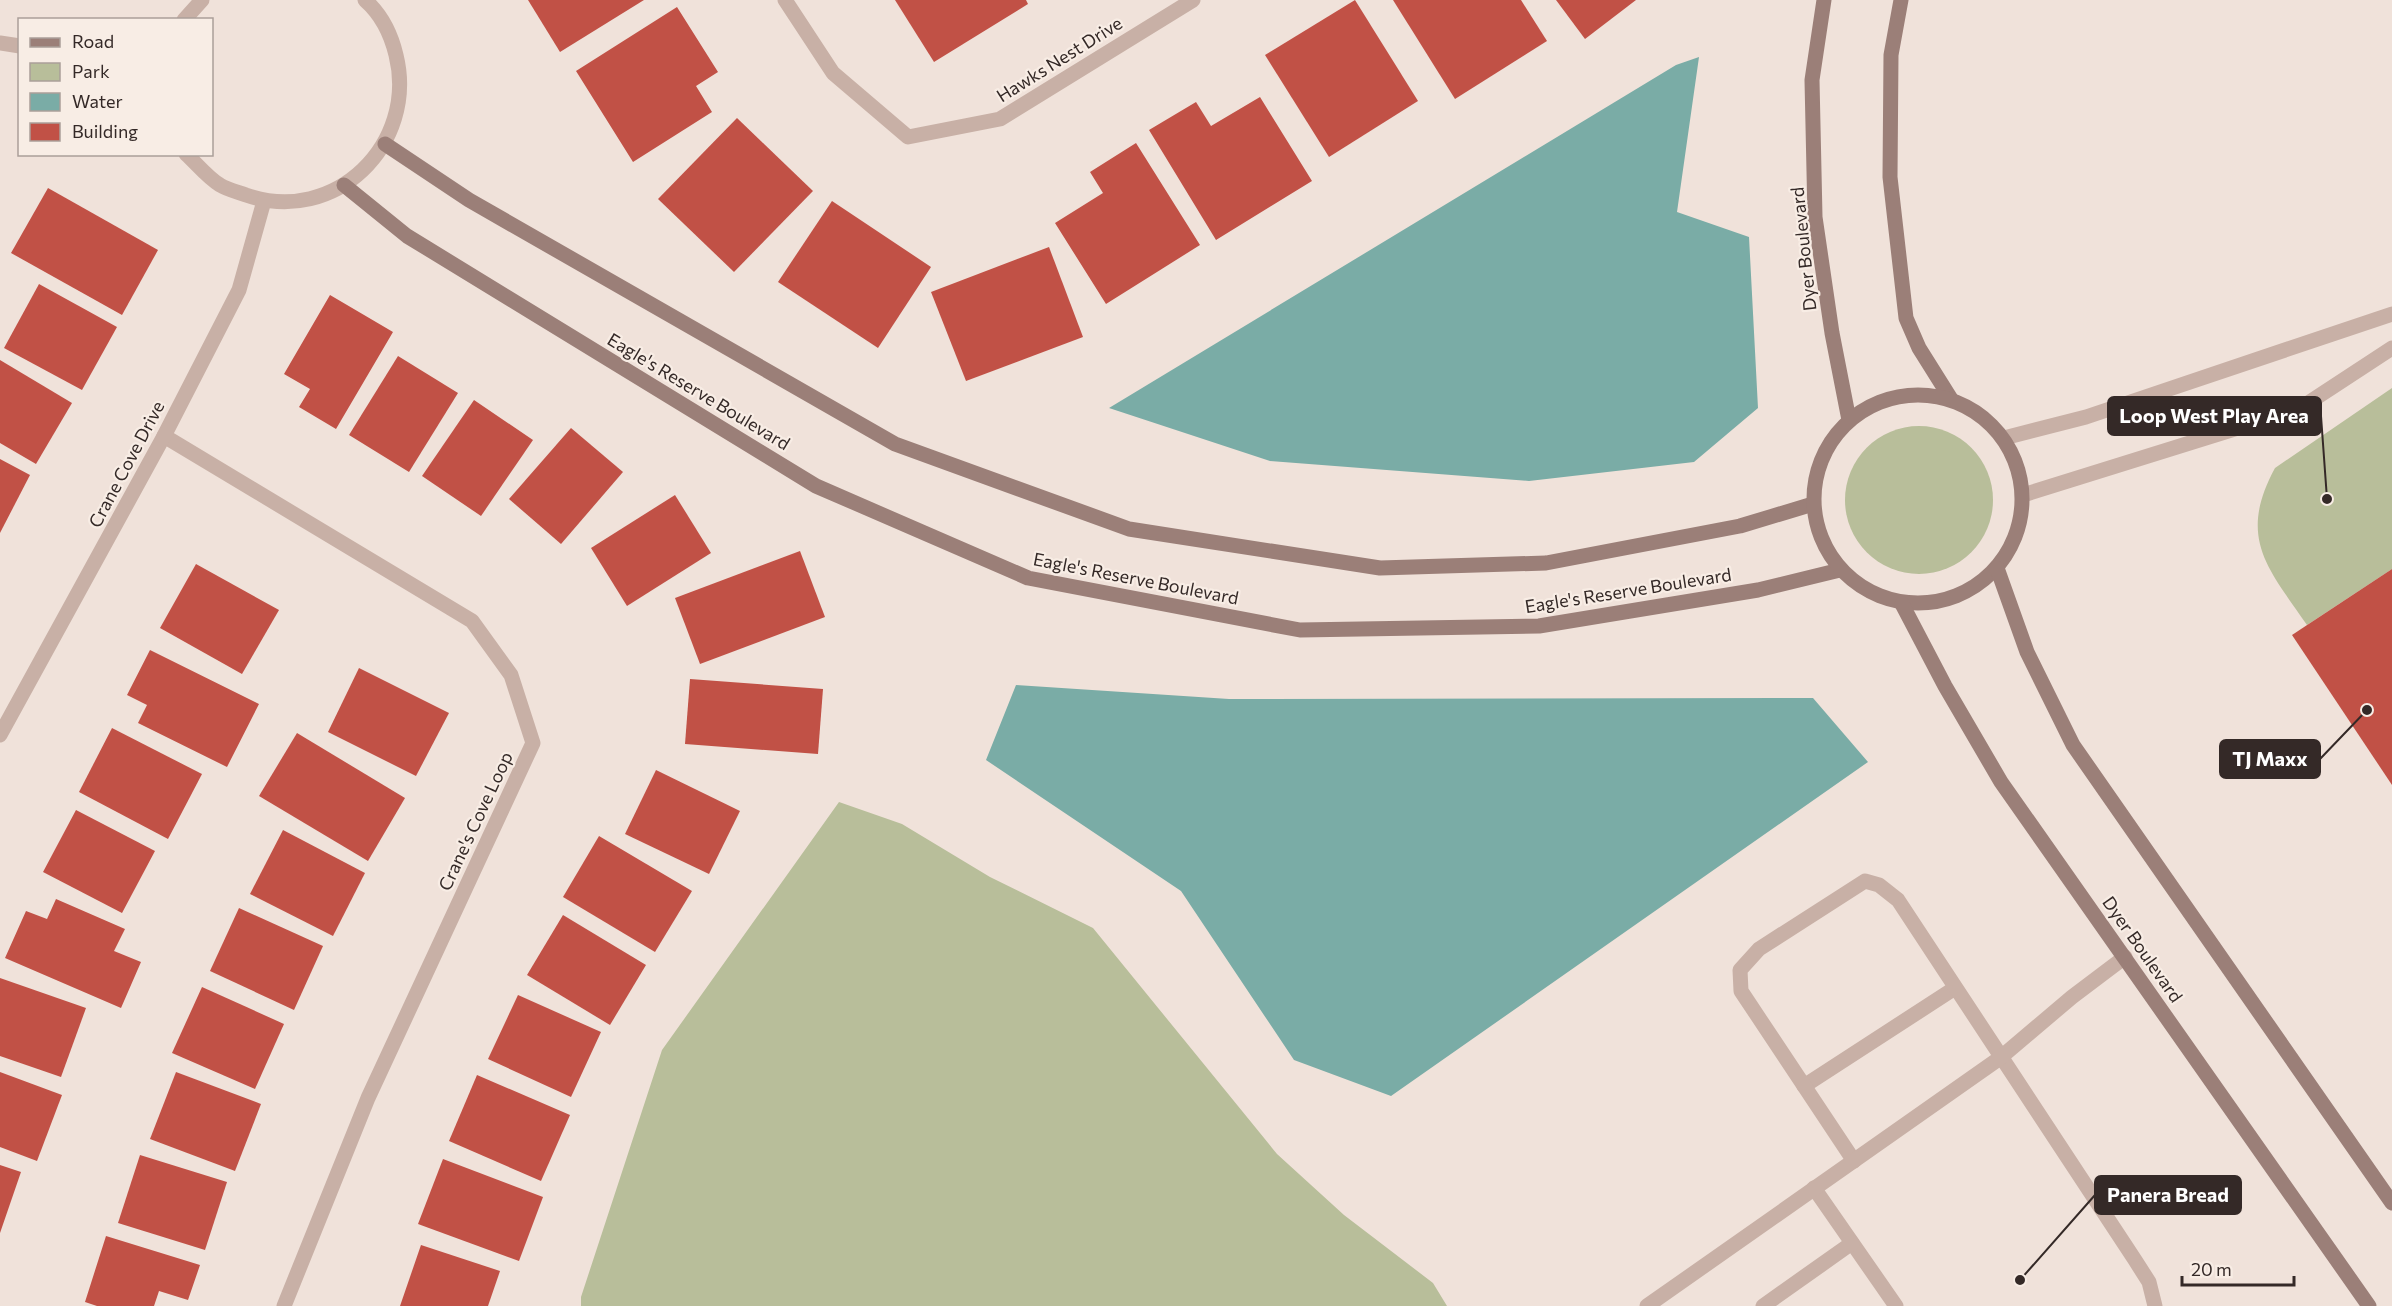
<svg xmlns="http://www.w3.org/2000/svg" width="2392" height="1306" font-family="Commissioner,sans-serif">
	<rect width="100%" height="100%" fill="#f0e2da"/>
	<g fill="#b8be9a">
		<path d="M2392,388V569L2307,625C2268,568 2237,538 2275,468Z"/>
		<circle cx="1919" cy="500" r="74"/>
		<path d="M839,802L902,824L990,877L1093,928L1277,1154L1344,1215L1433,1283L1447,1306H581V1297L662,1050Z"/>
	</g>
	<g fill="#7aaca6">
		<path d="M1699,57L1677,212L1749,237L1758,408L1694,462L1529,481L1270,461L1109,408L1676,65Z"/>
		<path d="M1016,685L1229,699L1813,698L1868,762L1391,1096L1294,1060L1181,891L986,760Z"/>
	</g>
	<g fill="#c15146">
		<path d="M528,0H644L560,52Z"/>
		<path d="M895,0H1026L1028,4L934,62Z"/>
		<path d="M1355,0L1418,101L1329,157L1265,55Z"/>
		<path d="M1393,0H1521L1547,41L1455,99Z"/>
		<path d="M1556,0H1636L1585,39Z"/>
		<path d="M677,7L718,72L696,86L712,112L633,162L576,71Z"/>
		<path d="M1260,97L1312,181L1216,240L1149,130L1196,102L1211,126Z"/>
		<path d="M737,118L813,191L734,272L658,199Z"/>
		<path d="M1136,143L1200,245L1106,304L1055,223L1103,193L1090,172Z"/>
		<path d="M48,188L158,250L122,315L11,253Z"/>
		<path d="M832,201L931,267L878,348L778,282Z"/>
		<path d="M1049,247L1083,337L966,381L931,292Z"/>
		<path d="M39,284L117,327L82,390L4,348Z"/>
		<path d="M330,295L393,332L336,429L299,407L310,389L284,374Z"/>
		<path d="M398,356L458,393L409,472L349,435Z"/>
		<path d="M0,360L72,403L36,464L0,443Z"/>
		<path d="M474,400L533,440L481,516L422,476Z"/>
		<path d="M571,428L623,472L561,544L509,499Z"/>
		<path d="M0,459L30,475L0,533Z"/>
		<path d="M675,495L711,553L627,606L591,548Z"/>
		<path d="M800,551L825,617L700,664L675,598Z"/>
		<path d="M196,564L279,610L242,674L160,628Z"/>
		<path d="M2392,569V785L2292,635Z"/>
		<path d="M150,650L259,704L227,767L138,723L147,705L127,695Z"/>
		<path d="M359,668L449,713L416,776L328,732Z"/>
		<path d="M690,679L823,689L818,754L685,744Z"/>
		<path d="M112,728L202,774L168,839L79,792Z"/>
		<path d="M297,733L405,798L368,861L259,796Z"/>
		<path d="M656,770L740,811L709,874L625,834Z"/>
		<path d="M76,810L155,851L122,913L43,872Z"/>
		<path d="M283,830L365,873L333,936L250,894Z"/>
		<path d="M599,836L692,891L655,952L563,897Z"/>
		<path d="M56,899L125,929L114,951L141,962L121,1008L5,958L26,911L47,919Z"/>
		<path d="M239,908L323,946L294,1010L210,971Z"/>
		<path d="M563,915L646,965L610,1025L527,975Z"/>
		<path d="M0,978L86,1008L61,1077L0,1056Z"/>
		<path d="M202,987L284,1024L255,1089L172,1053Z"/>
		<path d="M518,995L601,1032L571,1097L488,1059Z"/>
		<path d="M0,1072L62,1095L37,1161L0,1147Z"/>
		<path d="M176,1072L261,1104L235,1171L150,1139Z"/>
		<path d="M477,1075L570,1115L541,1181L449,1141Z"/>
		<path d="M140,1155L227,1182L205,1250L118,1223Z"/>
		<path d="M443,1159L543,1197L519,1261L418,1224Z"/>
		<path d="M0,1165L21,1172L0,1233Z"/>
		<path d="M106,1236L200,1265L188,1300L159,1291L154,1306H97L85,1302Z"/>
		<path d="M421,1245L500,1271L488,1306H400Z"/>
	</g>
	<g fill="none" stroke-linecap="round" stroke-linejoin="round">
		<g stroke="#c8b0a6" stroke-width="15">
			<path d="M2004,438L2086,417L2392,314"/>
			<path d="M2023,495L2299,409L2392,348"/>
			<path d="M1804,1086L1955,988"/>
			<path d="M1854,1161L1741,991L1740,970L1759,949L1865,881L1879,885L1898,900L2135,1260L2149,1282L2155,1306"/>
			<path d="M1814,1188L1896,1306"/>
			<path d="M1647,1306L2000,1058L2072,997L2125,957"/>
			<path d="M1763,1306L1852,1243"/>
		</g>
		<g stroke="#c8b0a6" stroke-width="15">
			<path d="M785,0L833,73L908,137L1000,119L1193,0"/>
			<path d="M184,20L202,0"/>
			<path d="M0,43L20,46"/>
			<path d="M186,154C197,164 208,178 220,185C228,190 238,192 246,195C335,226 418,144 396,55C391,34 381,14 365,0"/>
			<path d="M164,436L472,621L511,675L533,743L368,1098L284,1306"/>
			<path d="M0,735L164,436L239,290L264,201"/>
		</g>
		<g stroke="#9b7f78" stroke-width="15">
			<path d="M1824,0L1812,80L1815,217L1832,333L1849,420"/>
			<path d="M1901,0L1891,55L1890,177L1906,318L1919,348L1951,399"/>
			<path d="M385,144L469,200L895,444L1129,529L1380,568L1546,563L1740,526L1813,504"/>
			<path d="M344,185L407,236L816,486L1028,578L1300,630L1539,626L1758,590L1840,570"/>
			<circle cx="1918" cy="499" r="104"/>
			<path d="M1997,568L2027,652L2073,745L2392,1203"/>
			<path d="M1902,604L1945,686L2001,782L2369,1306"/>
		</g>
	</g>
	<g text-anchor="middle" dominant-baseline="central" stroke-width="4.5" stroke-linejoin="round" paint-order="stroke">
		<g font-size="18" fill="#342927" stroke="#f8ede5">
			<text transform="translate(1059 59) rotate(-32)">Hawks Nest Drive</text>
			<text transform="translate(1803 249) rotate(-96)">Dyer Boulevard</text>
			<text transform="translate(699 391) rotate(31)">Eagle's Reserve Boulevard</text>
			<text transform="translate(126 464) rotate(-62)">Crane Cove Drive</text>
			<text transform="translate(1136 578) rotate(11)">Eagle's Reserve Boulevard</text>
			<text transform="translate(1628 590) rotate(-9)">Eagle's Reserve Boulevard</text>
			<text transform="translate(475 821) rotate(-65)">Crane's Cove Loop</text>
			<text transform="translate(2143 949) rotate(55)">Dyer Boulevard</text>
		</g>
	</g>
	<path fill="none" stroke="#342927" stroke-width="2" d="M2327 499L2321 416M2367 710L2320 759M2020 1280L2095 1195"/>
	<g fill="#342927" stroke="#f8ede5" stroke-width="2">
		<circle cx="2327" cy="499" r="6"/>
		<circle cx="2367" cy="710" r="6"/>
		<circle cx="2020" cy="1280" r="6"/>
	</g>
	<g fill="#342927" stroke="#342927" stroke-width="2">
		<rect x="2108" y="397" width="213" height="38" rx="6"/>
		<rect x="2220" y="740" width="100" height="38" rx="6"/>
		<rect x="2095" y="1176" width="146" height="38" rx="6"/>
	</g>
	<g font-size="20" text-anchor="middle" font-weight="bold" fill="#fff">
		<text x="2214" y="423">Loop West Play Area</text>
		<text x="2270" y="766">TJ Maxx</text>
		<text x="2168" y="1202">Panera Bread</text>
	</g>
	<rect x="18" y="18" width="195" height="138" fill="#f8ede5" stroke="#aa9f99" stroke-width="1.5"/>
	<rect x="30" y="38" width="30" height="9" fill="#9b7f78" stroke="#aa9f99" stroke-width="1.5"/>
	<text x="72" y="48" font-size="18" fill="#342927">Road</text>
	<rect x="30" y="63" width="30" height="18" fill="#b8be9a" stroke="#aa9f99" stroke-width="1.5"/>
	<text x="72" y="78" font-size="18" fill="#342927">Park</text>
	<rect x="30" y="93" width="30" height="18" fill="#7aaca6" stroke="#aa9f99" stroke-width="1.5"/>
	<text x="72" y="108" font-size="18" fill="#342927">Water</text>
	<rect x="30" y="123" width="30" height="18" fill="#c15146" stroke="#aa9f99" stroke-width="1.5"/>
	<text x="72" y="138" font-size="18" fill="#342927">Building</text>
	<path d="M2182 1276v9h112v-9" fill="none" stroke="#342927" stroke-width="3"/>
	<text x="2191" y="1276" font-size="18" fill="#342927" stroke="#f8ede5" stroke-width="4.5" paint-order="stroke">20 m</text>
</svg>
